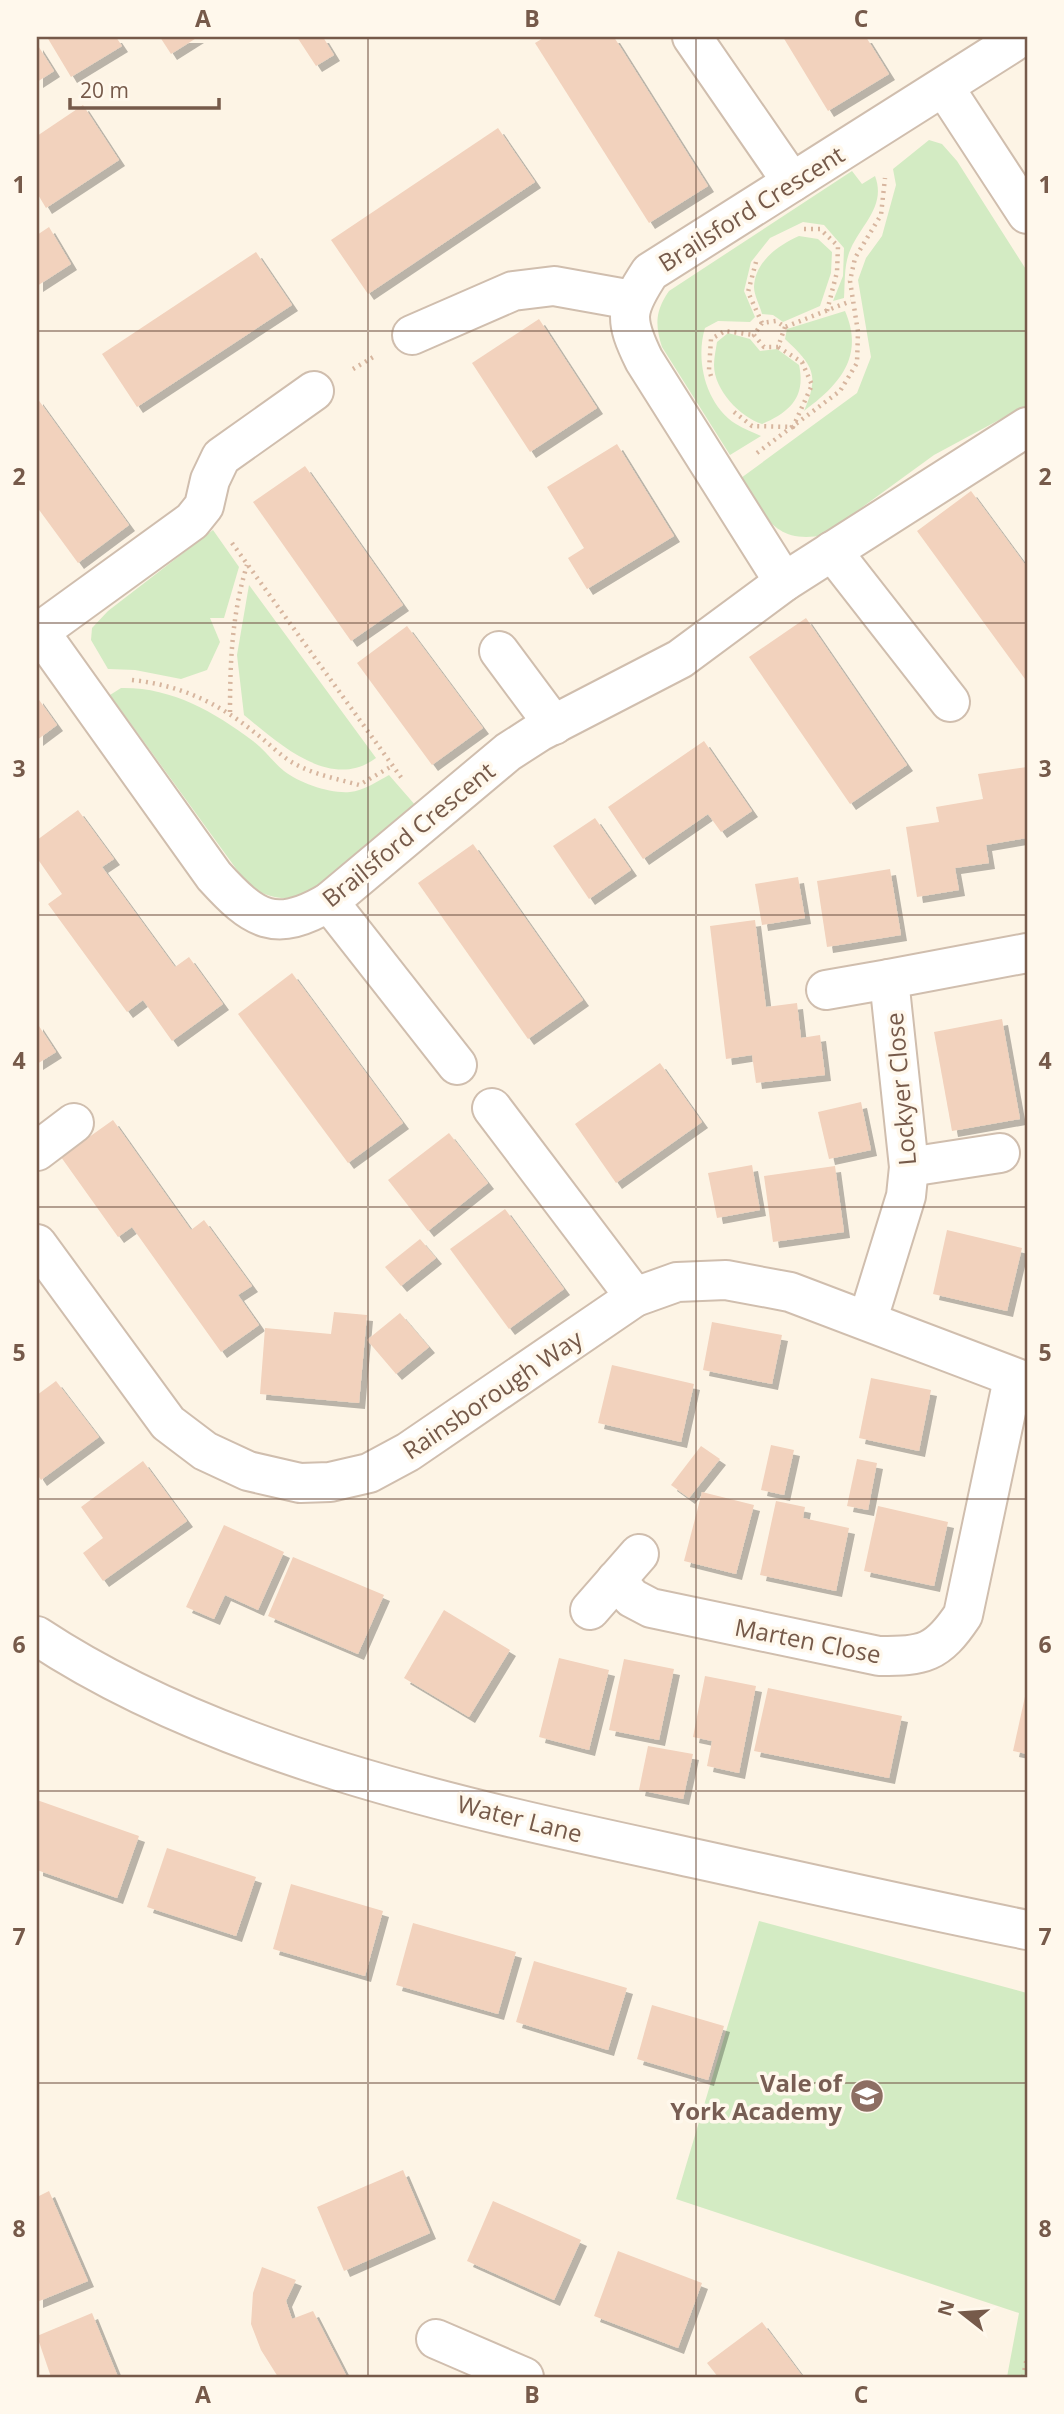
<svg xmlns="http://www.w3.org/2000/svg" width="1064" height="2414" font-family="'Open Sans',sans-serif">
	<defs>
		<filter id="shadow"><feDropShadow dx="6" dy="6" stdDeviation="0" flood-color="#0004"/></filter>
	</defs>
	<rect width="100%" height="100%" fill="#fdf4e5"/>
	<g fill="#d3ebc3">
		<path d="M929,140L942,144L957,161L1027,271V405L934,455L824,535C774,545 764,515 741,478L857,393L871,357L858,280L866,258L882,236L896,185L893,169Z"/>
		<path d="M852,171L862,184L875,176C887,207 859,226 849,253C844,267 845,283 844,298L833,301L843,276L844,248L824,225L803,222L770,238L751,262L744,291L755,317L750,322L718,321L705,328C695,361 706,405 736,424C744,429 753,432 761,436L730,455L662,347C655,325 655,311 669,291Z"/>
		<path d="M799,236L818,239L832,252L831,273L820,306L783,322L773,315L762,314C760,306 754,295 754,287C755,261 779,245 799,236Z"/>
		<path d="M845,311C865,357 839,385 804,411C820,375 813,365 785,339L787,329Z"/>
		<path d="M728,333L750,339L760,351L777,349L799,365C806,397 790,412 762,424C740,417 714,390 714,365C714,357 716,349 717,342Z"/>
		<path d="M213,530L239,567L224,618H210L220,642L207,670L181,679L135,670L108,669L91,640L92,628L108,611Z"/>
		<path d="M249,585L376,758C331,792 278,743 244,715L237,655Z"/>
		<path d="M121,688C171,687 213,711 253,741C264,749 273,762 284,771C299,783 331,794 350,792C363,791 378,781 389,775L416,806L301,899C278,899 262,897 245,881L110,695Z"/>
		<path d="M759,1921L1027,1993V2377H1007L1019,2313L676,2199Z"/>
	</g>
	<g fill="#f2d2bd" filter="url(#shadow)">
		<path d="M47,37H116L122,46L71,77Z"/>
		<path d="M160,37H198L171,54Z"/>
		<path d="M297,37H323L334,55L316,66Z"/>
		<path d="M545,37H614L708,186L649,223L535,43Z"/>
		<path d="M783,37H866L889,74L828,111Z"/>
		<path d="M37,44L54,71L37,82Z"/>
		<path d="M83,105L119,160L46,208L37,193V136Z"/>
		<path d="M498,128L535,182L368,294L331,240Z"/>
		<path d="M49,227L71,264L37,286V235Z"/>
		<path d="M256,252L292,305L137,407L102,354Z"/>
		<path d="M539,319L597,408L530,452L472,363Z"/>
		<path d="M37,398L129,525L78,563L37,507Z"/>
		<path d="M617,444L674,536L587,589L568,558L584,548L547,487Z"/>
		<path d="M305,466L403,605L351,641L253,502Z"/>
		<path d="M971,491L1027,567L1025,679L917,531Z"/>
		<path d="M806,618L907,765L850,804L749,657Z"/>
		<path d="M407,626L483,728L432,765L357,663Z"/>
		<path d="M37,697L57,725L37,740Z"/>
		<path d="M704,741L752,811L721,832L708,814L643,859L608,807Z"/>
		<path d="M1027,767V838L986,845L989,863L955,868L959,890L917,897L906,827L939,822L936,807L983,799L978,774Z"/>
		<path d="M78,810L114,859L102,867L175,967L189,957L223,1004L172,1041L143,1000L127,1012L48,904L62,894L37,858V840Z"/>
		<path d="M595,818L631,870L589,899L553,846Z"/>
		<path d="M473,844L583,1000L528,1039L418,883Z"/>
		<path d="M890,869L901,935L827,947L817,881Z"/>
		<path d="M798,877L805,918L762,925L755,884Z"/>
		<path d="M755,920L766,1007L797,1003L801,1038L820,1035L825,1075L756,1083L752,1055L726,1059L710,926Z"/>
		<path d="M292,973L403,1123L348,1163L238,1014Z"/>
		<path d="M1002,1019L1020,1119L952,1131L934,1032Z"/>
		<path d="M37,1023L56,1052L37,1064Z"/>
		<path d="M660,1063L702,1122L616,1183L575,1124Z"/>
		<path d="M861,1102L871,1150L829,1159L818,1112Z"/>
		<path d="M113,1120L191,1230L204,1220L252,1286L238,1295L259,1325L221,1352L132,1227L118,1237L61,1157Z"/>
		<path d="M449,1133L488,1183L428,1231L388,1180Z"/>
		<path d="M752,1165L760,1210L717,1218L708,1173Z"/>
		<path d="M835,1166L844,1232L773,1242L764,1176Z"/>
		<path d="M505,1209L564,1289L509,1329L450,1249Z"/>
		<path d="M947,1230L1022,1248L1007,1311L933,1294Z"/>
		<path d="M420,1239L436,1258L401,1286L385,1267Z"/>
		<path d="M334,1312L367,1315L359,1403L260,1394L265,1328L331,1334Z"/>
		<path d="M400,1313L429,1347L396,1374L367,1340Z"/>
		<path d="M712,1322L782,1335L772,1384L703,1370Z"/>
		<path d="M612,1365L694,1384L681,1442L598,1423Z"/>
		<path d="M871,1378L931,1390L919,1451L859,1438Z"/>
		<path d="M56,1381L99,1437L41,1480L37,1474V1395Z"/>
		<path d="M771,1445L794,1450L784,1495L761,1490Z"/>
		<path d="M701,1446L720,1459L689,1498L671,1485Z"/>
		<path d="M857,1459L877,1463L868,1510L847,1506Z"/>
		<path d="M143,1461L187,1521L103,1581L83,1553L103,1538L81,1507Z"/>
		<path d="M702,1492L754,1505L736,1574L684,1561Z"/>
		<path d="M776,1501L805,1507L803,1518L849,1528L836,1591L760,1575Z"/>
		<path d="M878,1506L948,1522L934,1586L864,1571Z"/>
		<path d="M224,1525L284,1552L258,1610L225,1595L214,1619L186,1607Z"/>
		<path d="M293,1557L384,1595L358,1654L268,1616Z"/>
		<path d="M444,1610L510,1650L469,1717L404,1678Z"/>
		<path d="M559,1658L609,1670L589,1750L539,1737Z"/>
		<path d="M624,1659L674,1669L659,1740L609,1730Z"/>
		<path d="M705,1676L756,1686L739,1773L707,1766L712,1741L693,1737Z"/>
		<path d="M768,1688L902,1716L889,1778L754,1751Z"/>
		<path d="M1026,1692L1027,1693V1754L1013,1751Z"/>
		<path d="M648,1746L693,1754L683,1799L639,1790Z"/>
		<path d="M37,1800L139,1836L117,1898L37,1870Z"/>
		<path d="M167,1848L256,1877L236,1936L147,1907Z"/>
		<path d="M291,1884L383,1911L365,1976L273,1949Z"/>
		<path d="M413,1923L516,1952L498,2014L396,1985Z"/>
		<path d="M534,1961L627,1988L608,2050L516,2022Z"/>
		<path d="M652,2005L724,2026L708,2080L637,2059Z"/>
		<path d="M403,2170L430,2233L344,2271L317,2207Z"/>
		<path d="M49,2191L88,2281L37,2302V2197Z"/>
		<path d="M493,2201L581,2240L554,2300L467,2261Z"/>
		<path d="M618,2251L702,2283L678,2348L594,2316Z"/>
		<path d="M262,2267L296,2280L286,2301L292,2319L313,2311L347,2377H278L261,2350L251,2324L253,2293Z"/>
		<path d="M92,2313L118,2377H51L37,2336Z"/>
		<path d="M762,2322L803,2377H718L707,2363Z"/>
	</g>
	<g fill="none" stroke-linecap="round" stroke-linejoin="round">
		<g stroke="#d0beae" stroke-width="42">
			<g id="minor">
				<path d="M692,37L792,182"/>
				<path d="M944,87L1027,214"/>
				<path d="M412,335L513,291L554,286L632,300"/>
				<path d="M832,551L950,702"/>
				<path d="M784,582L644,360C624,319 625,310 650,272L1012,43"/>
				<path d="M37,628L214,876C254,920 275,934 329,902L508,752L539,732L680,659L784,582L1027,427"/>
				<path d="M39,632L192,521L204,506L210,480L221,457L314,391"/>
				<path d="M499,651L554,725"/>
				<path d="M329,902L457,1065"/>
				<path d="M826,990L889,979"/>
				<path d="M492,1108L635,1297"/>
				<path d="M37,1151L74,1123"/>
				<path d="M909,1167L1000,1153"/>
				<path d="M37,1244L168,1423L205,1451L248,1471L300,1483L330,1482L369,1473L408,1452L635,1297L677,1282L726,1280L790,1292L1027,1382"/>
				<path d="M868,1319L906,1196L909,1167L889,979L1027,953"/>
				<path d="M616,1580L632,1598L651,1608L879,1656C924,1656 937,1654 963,1615L1013,1379"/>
				<path d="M590,1610L639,1554"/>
				<path d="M37,1636C217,1755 461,1808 670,1853C789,1879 908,1906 1027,1930"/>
				<path d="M436,2339L524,2377"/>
			</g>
		</g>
		<g stroke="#d7b69f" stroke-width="4.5" stroke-dasharray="2 5" stroke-linecap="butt">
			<path d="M804,229H820L838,246L837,272L827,311"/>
			<path d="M756,262L748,292L762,323"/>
			<path d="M785,327L778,347H764L754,335L762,323L776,321L785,327L851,301"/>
			<path d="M353,369L375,356"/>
			<path d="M711,376L709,370L711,339L725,331L754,335"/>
			<path d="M734,412L752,426L793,427L812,385L802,362L778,347"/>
			<path d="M757,453L840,391L857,363L858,332L850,281L855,258L881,215L885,178"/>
			<path d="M232,543L403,780"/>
			<path d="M132,680C179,685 217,702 254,732C268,742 282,758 297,765C316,775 338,779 359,785L392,766"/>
			<path d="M230,712C230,661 232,614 247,565"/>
			<path d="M1023,2377L1027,2357"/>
		</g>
		<use href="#minor" stroke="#fff" stroke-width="38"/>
	</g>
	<path fill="none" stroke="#765a4a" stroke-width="2" stroke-opacity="0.55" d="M368,37V2377M696,37V2377M37,331H1027M37,623H1027M37,915H1027M37,1207H1027M37,1499H1027M37,1791H1027M37,2083H1027"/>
	<defs>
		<g id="school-disc" transform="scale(1.75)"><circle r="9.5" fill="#8d6e63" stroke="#fff8ec"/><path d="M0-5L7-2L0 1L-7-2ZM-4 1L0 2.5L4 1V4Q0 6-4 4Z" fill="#fff"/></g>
	</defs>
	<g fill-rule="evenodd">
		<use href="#school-disc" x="867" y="2096"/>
	</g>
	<g text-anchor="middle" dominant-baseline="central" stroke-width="7" stroke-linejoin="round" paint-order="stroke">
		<g font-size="24" fill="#765a4a" stroke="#fff8ec">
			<text transform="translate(751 208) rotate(-32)">Brailsford Crescent</text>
			<text transform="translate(408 834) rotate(-39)">Brailsford Crescent</text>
			<text transform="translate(900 1089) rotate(-95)">Lockyer Close</text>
			<text transform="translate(492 1394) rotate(-34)">Rainsborough Way</text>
			<text transform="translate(808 1640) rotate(11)">Marten Close</text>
			<text transform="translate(520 1818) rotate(14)">Water Lane</text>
		</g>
		<g font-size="24" font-weight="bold" fill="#785e54" stroke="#fff8ec" text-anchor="end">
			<text x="842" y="2082">Vale of<tspan x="842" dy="28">York Academy</tspan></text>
		</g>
	</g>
	<rect width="1064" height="2414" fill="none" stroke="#fff8ec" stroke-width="77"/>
	<g transform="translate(962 2313) rotate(287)" stroke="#fff8ec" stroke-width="5" paint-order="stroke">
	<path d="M0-5L12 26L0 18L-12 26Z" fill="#765a4a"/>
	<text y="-10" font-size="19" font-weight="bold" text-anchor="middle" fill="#765a4a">N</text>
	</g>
	<path d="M70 98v10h149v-10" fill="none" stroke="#765a4a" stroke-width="3.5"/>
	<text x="80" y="98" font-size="21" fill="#765a4a" stroke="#fff8ec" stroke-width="5" paint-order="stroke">20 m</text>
	<rect x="38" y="38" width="988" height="2338" fill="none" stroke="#765a4a" stroke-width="2.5"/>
	<g font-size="23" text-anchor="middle" font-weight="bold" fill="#765a4a">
		<text x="203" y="27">A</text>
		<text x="532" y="27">B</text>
		<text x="861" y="27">C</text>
		<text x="19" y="193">1</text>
		<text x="1045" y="193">1</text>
		<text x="19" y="485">2</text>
		<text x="1045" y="485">2</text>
		<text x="19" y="777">3</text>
		<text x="1045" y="777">3</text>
		<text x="19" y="1069">4</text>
		<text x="1045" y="1069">4</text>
		<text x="19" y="1361">5</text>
		<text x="1045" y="1361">5</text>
		<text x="19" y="1653">6</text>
		<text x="1045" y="1653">6</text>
		<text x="19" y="1945">7</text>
		<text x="1045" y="1945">7</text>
		<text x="19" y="2237">8</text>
		<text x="1045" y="2237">8</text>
		<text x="203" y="2403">A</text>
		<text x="532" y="2403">B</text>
		<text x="861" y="2403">C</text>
	</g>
</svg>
